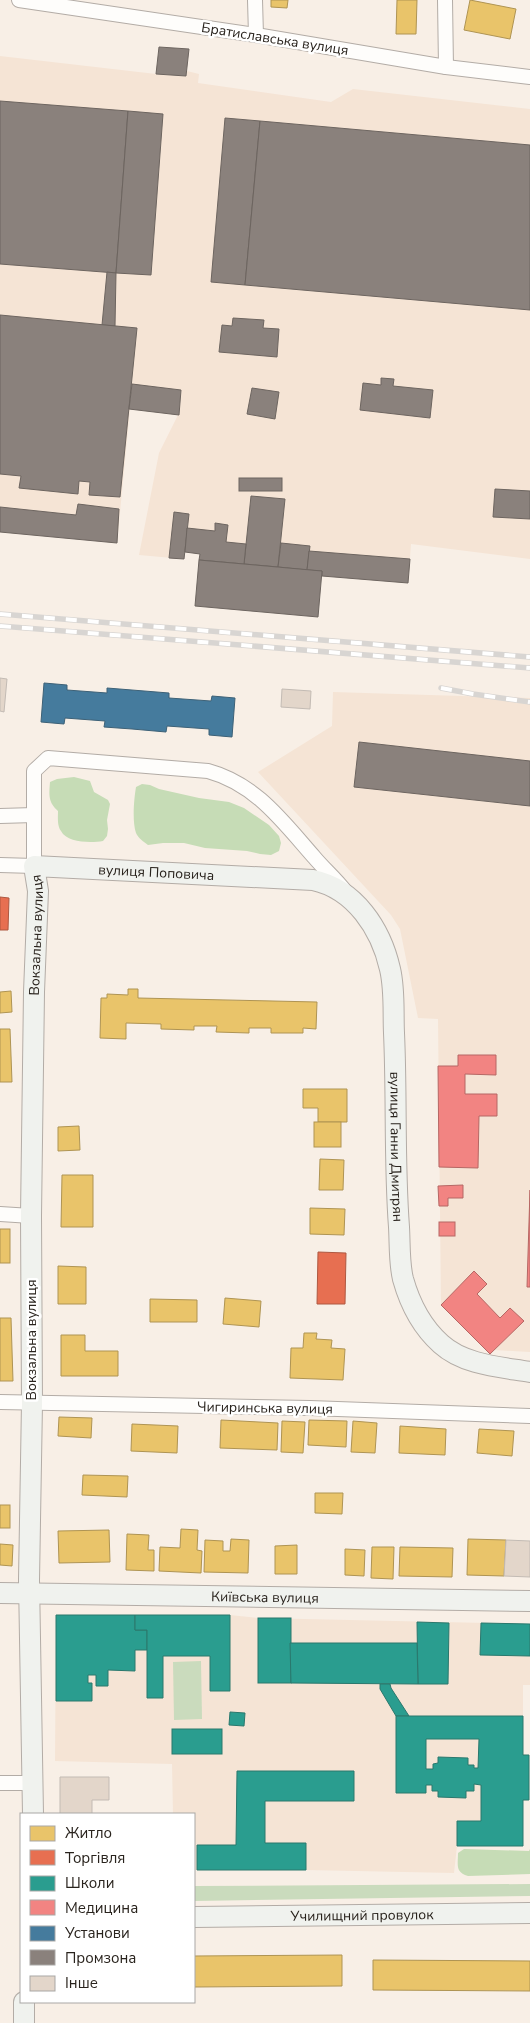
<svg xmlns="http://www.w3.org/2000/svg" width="530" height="2023" font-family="'Nunito Sans',sans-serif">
	<rect width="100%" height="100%" fill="#f8efe6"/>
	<g fill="#f5e4d5">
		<path d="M0,56L156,74L186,76L187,71L199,74L198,83L331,102L353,89L530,109V559L411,544L408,583L322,576V571L200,560V554L185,552L184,559L139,555L159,453L178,415L130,409L117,543L0,532Z"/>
		<path d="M333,692L530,698V1352L494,1350L490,1354L441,1305L438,1019L418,1018L400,929L391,915L258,772L332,726Z"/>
		<path d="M56,1615H230L258,1618L530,1624V1685H523V1754L529,1755V1800L523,1801V1846H457L454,1873L306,1870H194V1814H173L172,1764L55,1761Z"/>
	</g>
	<g fill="#cadbbd">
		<path d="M201,1661L202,1719L174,1720L173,1662Z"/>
		<path d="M530,1884V1896L194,1901V1886Z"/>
	</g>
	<g fill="#c6dcb6">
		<path d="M74,777L90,781L94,792L108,800L110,804L107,820L108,829L107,836L103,841C91,843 67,843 61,831C57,826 58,817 58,811C48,802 49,795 50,782L57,779Z"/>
		<path d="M142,784L150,785L159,789L199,798L229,802L244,808L269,825L279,836L281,843L279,851L271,855L260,854L247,851L205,848L184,843H163L148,845C144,842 138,838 136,833C132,821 134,799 136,787Z"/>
		<path d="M464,1849L529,1851L530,1849V1874L468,1876C455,1872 458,1865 458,1853Z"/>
	</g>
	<g fill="#e9c46a" stroke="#af9453">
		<path d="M271,0H288L287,8L271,7Z"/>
		<path d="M397,0H417L416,34H396Z"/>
		<path d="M470,0L516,9L510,39L464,30Z"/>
		<path d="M128,989H138V998L317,1002L316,1029L303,1028V1033H271V1028H249V1033L216,1032L217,1026H194V1030L161,1029V1024L126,1023V1039L100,1038L101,998H107V994L128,995Z"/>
		<path d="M11,991L12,1012L0,1013V992Z"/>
		<path d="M0,1029H10L12,1082H0Z"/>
		<path d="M303,1089H347V1122H318V1108H303Z"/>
		<rect x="314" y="1122" width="27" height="25"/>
		<path d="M79,1126L80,1150L58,1151V1127Z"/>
		<path d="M320,1159L344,1160L343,1190H319Z"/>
		<path d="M62,1175H93V1227H61Z"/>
		<path d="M310,1208L345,1209L344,1235L310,1234Z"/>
		<rect x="0" y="1229" width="10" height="34"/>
		<path d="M58,1266L86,1267V1304H58Z"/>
		<path d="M225,1298L261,1301L259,1327L223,1324Z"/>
		<path d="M150,1299L197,1300V1322H150Z"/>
		<path d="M0,1318H11L13,1381H0Z"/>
		<path d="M304,1333H317L316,1339L332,1340L331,1348L345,1349L343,1380L290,1378L291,1348H303Z"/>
		<path d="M61,1335H85V1351H118V1376H61Z"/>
		<path d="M59,1417L92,1418L91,1438L58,1436Z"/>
		<path d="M221,1420L278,1423L277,1450L220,1448Z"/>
		<path d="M309,1420L347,1421L346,1447L308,1445Z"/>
		<path d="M282,1421L305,1422L303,1453L281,1452Z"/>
		<path d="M353,1421L377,1423L375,1453L351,1452Z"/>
		<path d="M132,1424L178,1426L177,1453L131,1451Z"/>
		<path d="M400,1426L446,1429L445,1455L399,1453Z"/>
		<path d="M479,1429L514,1431L512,1456L477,1453Z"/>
		<path d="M83,1475L128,1476L127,1497L82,1495Z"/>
		<path d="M315,1493H343L342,1514L315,1513Z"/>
		<rect x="0" y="1505" width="10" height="23"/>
		<path d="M181,1529L198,1530L197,1550L202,1551L201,1573L159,1571L160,1547L180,1548Z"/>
		<path d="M109,1530L110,1562L59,1563L58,1531Z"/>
		<path d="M127,1534L149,1535L148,1550H154V1571L126,1570Z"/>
		<path d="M231,1539L249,1540L248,1573L204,1572L205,1540L223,1541V1551H230Z"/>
		<path d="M468,1539L506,1540L504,1576L467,1575Z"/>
		<path d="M0,1544L13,1545L12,1566L0,1565Z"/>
		<path d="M297,1545V1574H275V1546Z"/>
		<path d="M372,1547H394L393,1579L371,1578Z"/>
		<path d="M400,1547L453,1548L452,1577L399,1576Z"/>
		<path d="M345,1549L365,1550L364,1576L345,1575Z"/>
		<path d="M342,1955V1986L194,1987V1956Z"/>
		<path d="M373,1960L530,1961V1991L373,1990Z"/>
	</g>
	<g fill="#e76f51" stroke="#ae5841">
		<path d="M0,897L9,898L8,930H0Z"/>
		<path d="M318,1252L346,1253L345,1304H317Z"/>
	</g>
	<g fill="#2a9d8f" stroke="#2a786d" fill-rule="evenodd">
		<path d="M56,1615H135V1630H147V1650H135V1671L108,1670V1686H96V1675H88V1683H92V1701H56Z"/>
		<path d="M135,1615H230V1691H210V1656H163V1698H147V1630H135Z"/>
		<rect x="258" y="1618" width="33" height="65"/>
		<path d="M417,1622L449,1623L448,1684H418Z"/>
		<path d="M481,1623L530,1624V1656L480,1655Z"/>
		<path d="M290,1643H417L418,1684L291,1683Z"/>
		<path d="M380,1684H390L391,1688L409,1716H396L380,1689Z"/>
		<path d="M230,1712L245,1713L244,1726L229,1725Z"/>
		<path d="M396,1716H523V1755H529V1800H523V1846H457V1821H481V1785L474,1784V1791H466V1798L438,1797V1791H432V1785H426V1793H396ZM426,1739H479L478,1768H474V1765H468V1758L438,1757V1763L433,1764V1769H426Z"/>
		<rect x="172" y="1729" width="50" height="25"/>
		<path d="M237,1771H354V1801H265V1843H306V1870H197V1845H236Z"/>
	</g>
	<g fill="#f28482" stroke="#b66764">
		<path d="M458,1055H496V1075L465,1074V1094H497V1116H479L478,1168L439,1167L438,1066H458Z"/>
		<path d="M463,1185V1198H448V1206H439L438,1186Z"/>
		<path d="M530,1190V1287H527Z"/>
		<rect x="439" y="1222" width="16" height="14"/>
		<path d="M474,1271L487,1284L477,1294L500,1318L510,1308L524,1321L490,1354L441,1305Z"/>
	</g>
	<path fill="#457b9d" stroke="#3d6177" d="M44,683L67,685V690L107,693V688L169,693V698L211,701L212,696L235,698L232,737L209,735V729L167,726L166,732L132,729L104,727L105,721L65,718L64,724L41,722Z"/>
	<g fill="#8a817c" stroke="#6d6560">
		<path d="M159,47L189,49L186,76L156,74Z"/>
		<path d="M0,101L128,111L116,273L0,264Z"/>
		<path d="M128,111L163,114L151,275L116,273Z"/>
		<path d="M225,118L260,121L245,285L211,282Z"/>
		<path d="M260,121L530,145V310L245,285Z"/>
		<path d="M107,272L116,273L115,326L102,325Z"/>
		<path d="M0,315L137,328L120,497L89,495L90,482L79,481L78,494L19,488L21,476L0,474Z"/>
		<path d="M233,318L264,320L263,328L279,329L277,357L219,352L222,325L232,326Z"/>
		<path d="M381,378L394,379L393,386L433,390L430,418L360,410L363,383L381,385Z"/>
		<path d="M132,384L181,390L179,415L129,409Z"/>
		<path d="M252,388L279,392L275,419L247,414Z"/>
		<rect x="239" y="478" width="43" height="13"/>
		<path d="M495,489L530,491V519L493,517Z"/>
		<path d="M251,496L285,499L278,567L244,564Z"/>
		<path d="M78,504L119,509L117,543L0,532V507L76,515Z"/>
		<path d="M174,512L189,514L184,559L169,558Z"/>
		<path d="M215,523L228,525L226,542L246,544L244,564L199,560L200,554L185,552L187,528L215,531Z"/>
		<path d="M281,543L310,546L307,570L278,567Z"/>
		<path d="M309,551L410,559L408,583L322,576V571L307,570Z"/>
		<path d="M199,560L322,571L318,617L195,606Z"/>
		<path d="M359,742L530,761V806L354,787Z"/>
	</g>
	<g fill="#e3d6ca" stroke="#c3bbb4">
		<path d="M0,678L7,679L4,712L0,711Z"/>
		<path d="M282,689L311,691L310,709L281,707Z"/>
		<path d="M506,1540L530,1541V1577L504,1576Z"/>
		<path d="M60,1777H109V1800H92V1814H60Z"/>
	</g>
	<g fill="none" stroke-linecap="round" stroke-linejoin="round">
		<g stroke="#b3aca6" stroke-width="16">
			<g id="street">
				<path d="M19,0L256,35L446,67L530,77"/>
				<path d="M255,0L256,35"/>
				<path d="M445,0L446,67"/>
				<path d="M34,815V771L48,758L208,771C256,784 283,822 314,857C324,869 335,878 345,891"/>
				<path d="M0,816L34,815V866L0,865"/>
				<path d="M0,1214L31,1216"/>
				<path d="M0,1402L310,1408L530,1416"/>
				<path d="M0,1783H33"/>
			</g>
		</g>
		<g stroke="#b3aca6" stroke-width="22">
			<g id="secondary">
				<path id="s1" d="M0,1593L530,1601"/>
				<path id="s2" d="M33,1814L29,1580L32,1403L31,1216L34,992L38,891L34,866L313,880C355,889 381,929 390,969C395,990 393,1012 394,1033C397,1098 394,1162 399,1227C400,1244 399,1263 403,1279C410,1304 422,1327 441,1344C464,1365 501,1367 530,1372"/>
				<path id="s3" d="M194,1917L530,1913"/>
				<path d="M24,2023V2002"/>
			</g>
		</g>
		<use href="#street" stroke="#fefdfb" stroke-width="14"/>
		<use href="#secondary" stroke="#f0f2ee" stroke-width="20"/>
		<g stroke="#d8d5d2" stroke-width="5.5">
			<g id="rail">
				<path d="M0,614L530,657"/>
				<path d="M0,626L530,668"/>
				<path d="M441,688L473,694L530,702"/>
			</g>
		</g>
		<use href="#rail" stroke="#fff" stroke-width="4" stroke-dasharray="11" stroke-linecap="butt"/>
	</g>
	<g text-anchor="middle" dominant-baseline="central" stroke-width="5" stroke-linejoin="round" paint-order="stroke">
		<g font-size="14" fill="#29231d" stroke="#fff">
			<text transform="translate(275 39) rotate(9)">Братиславська вулиця</text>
			<text stroke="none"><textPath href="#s2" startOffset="1071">вулиця Поповича</textPath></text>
			<text stroke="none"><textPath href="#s2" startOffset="879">Вокзальна вулиця</textPath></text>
			<text stroke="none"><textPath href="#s2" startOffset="1530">вулиця Ганни Дмитрян</textPath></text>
			<text transform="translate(31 1340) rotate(-90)">Вокзальна вулиця</text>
			<text transform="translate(265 1408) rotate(1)">Чигиринська вулиця</text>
			<text stroke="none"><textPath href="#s1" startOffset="265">Київська вулиця</textPath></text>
			<text stroke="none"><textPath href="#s3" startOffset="168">Училищний провулок</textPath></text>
		</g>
	</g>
	<rect x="20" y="1813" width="175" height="190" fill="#ffffff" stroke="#a9a7a5"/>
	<rect x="30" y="1826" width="25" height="15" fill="#e9c46a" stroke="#a9a7a5"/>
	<text x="65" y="1838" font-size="15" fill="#29231d">Житло</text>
	<rect x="30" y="1850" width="25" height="15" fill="#e76f51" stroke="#a9a7a5"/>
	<text x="65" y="1863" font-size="15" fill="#29231d">Торгівля</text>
	<rect x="30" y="1876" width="25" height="15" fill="#2a9d8f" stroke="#a9a7a5"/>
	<text x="65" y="1888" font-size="15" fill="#29231d">Школи</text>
	<rect x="30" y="1900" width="25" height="15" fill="#f28482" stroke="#a9a7a5"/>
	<text x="65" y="1913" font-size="15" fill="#29231d">Медицина</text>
	<rect x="30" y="1926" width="25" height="15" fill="#457b9d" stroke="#a9a7a5"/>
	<text x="65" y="1938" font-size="15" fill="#29231d">Установи</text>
	<rect x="30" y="1950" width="25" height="15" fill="#8a817c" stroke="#a9a7a5"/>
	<text x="65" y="1963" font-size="15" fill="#29231d">Промзона</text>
	<rect x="30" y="1976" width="25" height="15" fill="#e3d6ca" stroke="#a9a7a5"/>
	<text x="65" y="1988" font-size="15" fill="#29231d">Інше</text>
</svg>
